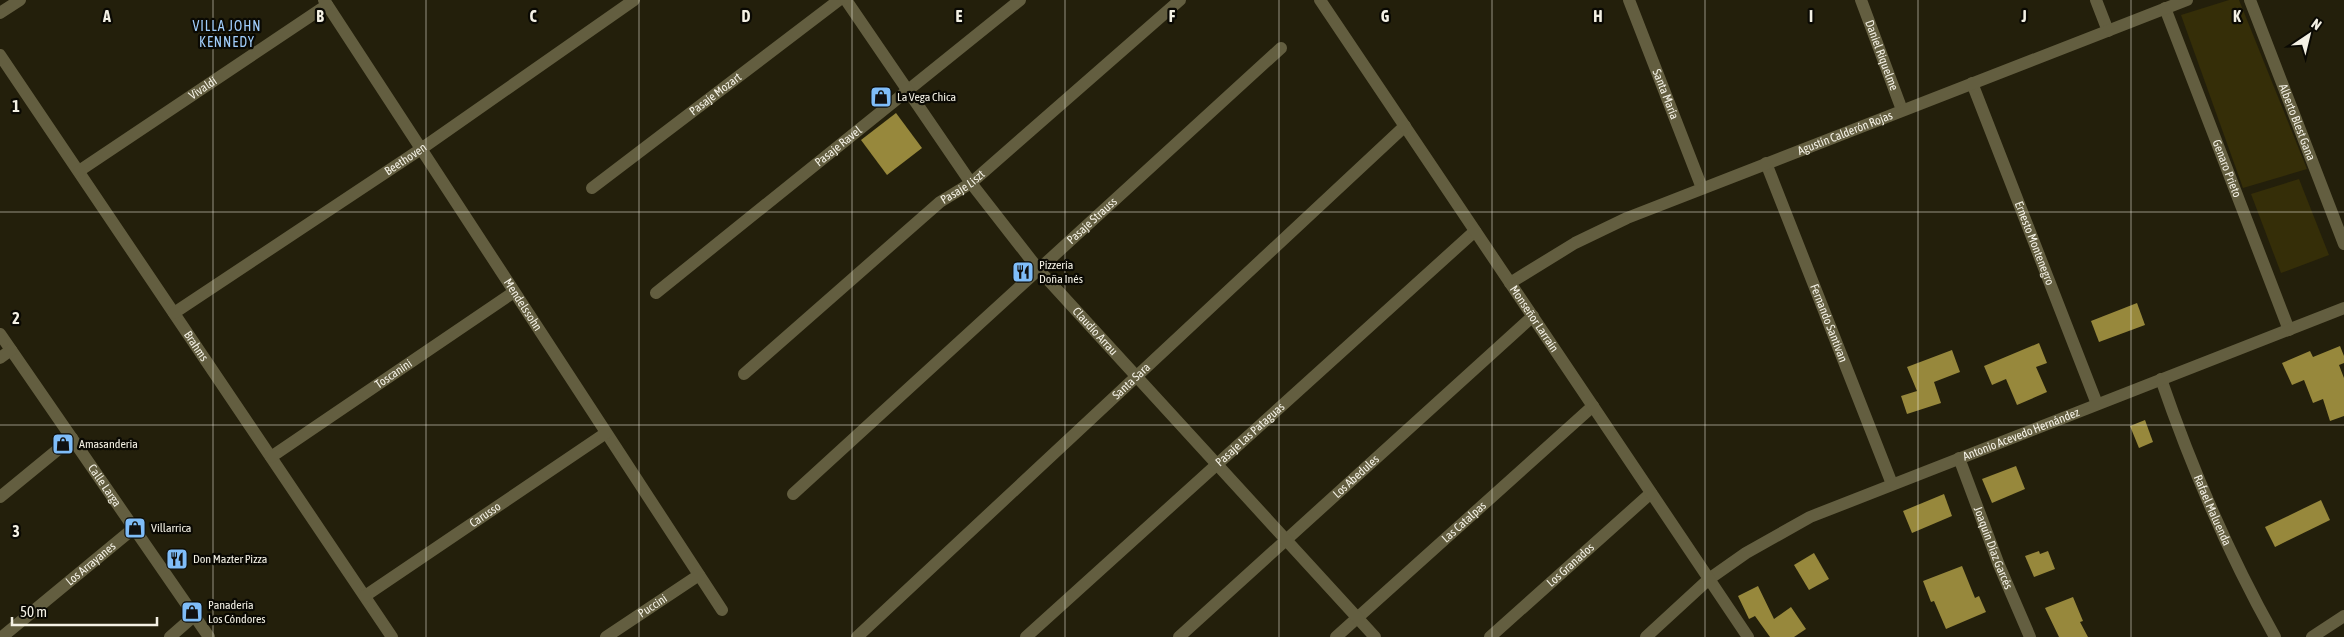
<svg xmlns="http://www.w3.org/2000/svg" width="2344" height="637" font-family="'Asap Condensed',sans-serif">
	<rect width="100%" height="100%" fill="#231f0b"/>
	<g fill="#352e08">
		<path d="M2229,0H2239L2307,169L2243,188L2181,15Z"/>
		<path d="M2299,179L2329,255L2281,273L2251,194Z"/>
	</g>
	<g fill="#97883c">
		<path d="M896,113L922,148L887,175L861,140Z"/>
		<path d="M2137,303L2145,325L2099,342L2091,321Z"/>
		<path d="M2039,343L2047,363L2036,367L2047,392L2017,405L2006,379L1992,385L1984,366Z"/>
		<path d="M2340,346L2344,356V363L2339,365L2344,378V416L2330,421L2323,399L2313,403L2304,380L2292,385L2282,363L2310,351L2313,357Z"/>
		<path d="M1952,350L1960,372L1934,382L1941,403L1907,414L1901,396L1917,391L1907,367Z"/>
		<path d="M2145,420L2153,442L2139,448L2130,426Z"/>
		<path d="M2016,466L2025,489L1992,503L1982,479Z"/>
		<path d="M1944,494L1952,516L1912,533L1903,511Z"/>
		<path d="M2321,500L2330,520L2275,547L2265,527Z"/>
		<path d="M2039,551L2040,554L2048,551L2055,569L2034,577L2025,556Z"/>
		<path d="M1814,553L1829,579L1809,590L1794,565Z"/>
		<path d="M1962,566L1975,598L1979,596L1986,612L1946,629L1934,601L1931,602L1923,581Z"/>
		<path d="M1758,586L1774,619L1791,607L1806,629L1794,637H1770L1755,616L1749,619L1738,596Z"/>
		<path d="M2073,597L2083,621L2080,622L2088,637H2059L2045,608Z"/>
	</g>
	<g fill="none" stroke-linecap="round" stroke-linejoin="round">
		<g stroke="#635e40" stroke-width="12">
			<path id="s1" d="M324,0L722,610"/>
			<path id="s2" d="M1629,0L1702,188"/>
			<path id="s3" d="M1861,0L1902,110"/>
			<path d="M2096,0L2108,31"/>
			<path id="s4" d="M2250,0L2344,244"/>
			<path id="s5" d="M2165,8L2289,330"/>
			<path d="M0,13L20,0"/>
			<path id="s6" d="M0,55L392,637"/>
			<path id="s7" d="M1972,83L2097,404"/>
			<path id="s8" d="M1766,163L1892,484"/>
			<path id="s9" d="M79,171L327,5"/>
			<path id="s10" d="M592,188L839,0"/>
			<path id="s11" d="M1510,283L1575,243L1627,218L2187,0"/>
			<path id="s12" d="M656,293L1020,0"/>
			<path id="s13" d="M174,313L421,149L634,0"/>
			<path id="s14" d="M0,334L209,637"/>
			<path d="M0,358L11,350"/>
			<path id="s15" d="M744,374L940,202L971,183L1180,0"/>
			<path id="s16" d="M2161,379C2192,469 2229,555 2275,637"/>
			<path id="s17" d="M271,457L514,292"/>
			<path id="s18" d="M1959,458L1999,565L2030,637"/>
			<path id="s19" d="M793,494L1281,48"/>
			<path d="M0,497L72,438"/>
			<path id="s20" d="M365,596L606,433"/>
			<path id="s21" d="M2,637L134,528"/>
			<path d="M170,637L194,616"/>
			<path id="s22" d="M606,637L699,575"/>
			<path id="s23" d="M857,637L1405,126"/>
			<path id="s24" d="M1026,637L1475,231"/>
			<path id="s25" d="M1179,637L1533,316"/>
			<path id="s26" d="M1336,637L1593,406"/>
			<path id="s27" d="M1490,637L1651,493"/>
			<path id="s28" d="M1646,637L1709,579L1746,553L1810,517L2344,308"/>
			<path d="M2312,637L2344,616"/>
		</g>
		<g stroke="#635e40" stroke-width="12">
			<path id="s29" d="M846,0L971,183L1039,270L1375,637"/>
			<path id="s30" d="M1320,0L1748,637"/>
		</g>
	</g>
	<path fill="none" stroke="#f4f1e5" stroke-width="1" stroke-opacity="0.55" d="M213,0V637M426,0V637M639,0V637M852,0V637M1065,0V637M1279,0V637M1492,0V637M1705,0V637M1918,0V637M2131,0V637M0,212H2344M0,425H2344"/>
	<defs>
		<g id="shop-square" transform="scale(1.125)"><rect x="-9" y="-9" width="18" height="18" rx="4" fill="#7fbdf9" stroke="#0a0903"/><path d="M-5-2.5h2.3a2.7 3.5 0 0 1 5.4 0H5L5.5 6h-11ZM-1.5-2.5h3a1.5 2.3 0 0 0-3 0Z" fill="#111"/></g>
		<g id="restaurant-square" transform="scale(1.125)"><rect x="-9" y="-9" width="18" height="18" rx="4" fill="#7fbdf9" stroke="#0a0903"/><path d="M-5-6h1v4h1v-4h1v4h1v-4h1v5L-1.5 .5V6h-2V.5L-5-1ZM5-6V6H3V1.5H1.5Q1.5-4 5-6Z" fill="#111"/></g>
	</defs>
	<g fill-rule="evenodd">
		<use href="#shop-square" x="881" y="97"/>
		<use href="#restaurant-square" x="1023" y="272"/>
		<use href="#shop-square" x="63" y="444"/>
		<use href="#shop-square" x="135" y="528"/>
		<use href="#restaurant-square" x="177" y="559"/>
		<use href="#shop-square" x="192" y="612"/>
	</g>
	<g text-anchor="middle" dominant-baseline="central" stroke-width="4.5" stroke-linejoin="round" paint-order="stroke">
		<g font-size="12" fill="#f4f1e5" stroke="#0a0903">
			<text stroke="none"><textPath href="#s3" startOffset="59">Daniel Riquelme</textPath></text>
			<text stroke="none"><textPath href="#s9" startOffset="149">Vivaldi</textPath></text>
			<text stroke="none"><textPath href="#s10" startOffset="155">Pasaje Mozart</textPath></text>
			<text stroke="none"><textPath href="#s2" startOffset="101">Santa María</textPath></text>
			<text stroke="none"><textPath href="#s4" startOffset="131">Alberto Blest Gana</textPath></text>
			<text stroke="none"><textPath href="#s11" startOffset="368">Agustín Calderón Rojas</textPath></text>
			<text stroke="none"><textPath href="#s12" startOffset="234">Pasaje Ravel</textPath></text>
			<text stroke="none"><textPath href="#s13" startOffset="278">Beethoven</textPath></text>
			<text stroke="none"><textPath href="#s5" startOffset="172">Genaro Prieto</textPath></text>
			<text stroke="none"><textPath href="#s15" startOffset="288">Pasaje Liszt</textPath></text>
			<text stroke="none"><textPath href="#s19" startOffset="405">Pasaje Strauss</textPath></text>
			<text stroke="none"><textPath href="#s7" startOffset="172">Ernesto Montenegro</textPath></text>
			<text stroke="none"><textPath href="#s1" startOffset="364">Mendelssohn</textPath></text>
			<text stroke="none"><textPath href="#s30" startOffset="384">Monseñor Larraín</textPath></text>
			<text stroke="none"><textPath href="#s8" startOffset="172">Fernando Santivan</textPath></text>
			<text stroke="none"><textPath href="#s29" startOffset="415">Claudio Arrau</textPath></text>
			<text stroke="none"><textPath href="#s6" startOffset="351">Brahms</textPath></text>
			<text stroke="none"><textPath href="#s17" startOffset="148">Toscanini</textPath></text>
			<text stroke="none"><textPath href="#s23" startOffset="375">Santa Sara</textPath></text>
			<text stroke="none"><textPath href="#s28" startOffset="431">Antonio Acevedo Hernández</textPath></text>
			<text stroke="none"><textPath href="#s24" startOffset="302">Pasaje Las Pataguas</textPath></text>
			<text stroke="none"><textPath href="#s25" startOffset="239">Los Abedules</textPath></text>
			<text stroke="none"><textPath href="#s14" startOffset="184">Calle Larga</textPath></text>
			<text stroke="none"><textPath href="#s16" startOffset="141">Rafael Maluenda</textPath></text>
			<text stroke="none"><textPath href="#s20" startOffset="145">Carusso</textPath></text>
			<text stroke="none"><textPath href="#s26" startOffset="172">Las Catalpas</textPath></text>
			<text stroke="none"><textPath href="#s18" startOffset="96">Joaquín Díaz Garcés</textPath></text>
			<text stroke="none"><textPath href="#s21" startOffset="115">Los Arrayanes</textPath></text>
			<text stroke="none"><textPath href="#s27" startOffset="108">Los Granados</textPath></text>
			<text stroke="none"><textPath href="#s22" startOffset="56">Puccini</textPath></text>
		</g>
		<g font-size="12" fill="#f4f1e5" stroke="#0a0903" text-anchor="start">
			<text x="897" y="97">La Vega Chica</text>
			<text x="1039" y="265">Pizzería<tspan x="1039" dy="14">Doña Inés</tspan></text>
			<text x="79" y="444">Amasanderia</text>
			<text x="151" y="528">Villarrica</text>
			<text x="193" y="559">Don Mazter Pizza</text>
			<text x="208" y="605">Panadería<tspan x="208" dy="14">Los Cóndores</tspan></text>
		</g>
		<g font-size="14" letter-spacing="1" fill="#a0cdfb" stroke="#0a0903">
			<text x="227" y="26">VILLA JOHN<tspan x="227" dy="16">KENNEDY</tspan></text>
		</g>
	</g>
	<g font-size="16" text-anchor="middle" font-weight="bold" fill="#f4f1e5" stroke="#0a0903" stroke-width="4.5" stroke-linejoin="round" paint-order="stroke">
		<text x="107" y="22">A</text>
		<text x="320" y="22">B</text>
		<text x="533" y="22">C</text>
		<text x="746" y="22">D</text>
		<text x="959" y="22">E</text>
		<text x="1172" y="22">F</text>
		<text x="1385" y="22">G</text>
		<text x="1598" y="22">H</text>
		<text x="1811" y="22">I</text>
		<text x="2024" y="22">J</text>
		<text x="2237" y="22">K</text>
		<text x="16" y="112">1</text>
		<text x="16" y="324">2</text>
		<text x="16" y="537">3</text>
	</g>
	<g transform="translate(2309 35) rotate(35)" stroke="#0a0903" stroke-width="4" paint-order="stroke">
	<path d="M0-4L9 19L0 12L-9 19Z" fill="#f4f1e5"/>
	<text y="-8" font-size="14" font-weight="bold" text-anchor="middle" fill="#f4f1e5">N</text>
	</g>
	<path d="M12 617v8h145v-8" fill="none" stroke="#f4f1e5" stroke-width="2.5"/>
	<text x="20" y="617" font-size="15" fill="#f4f1e5" stroke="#0a0903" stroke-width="4" paint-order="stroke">50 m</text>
</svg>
